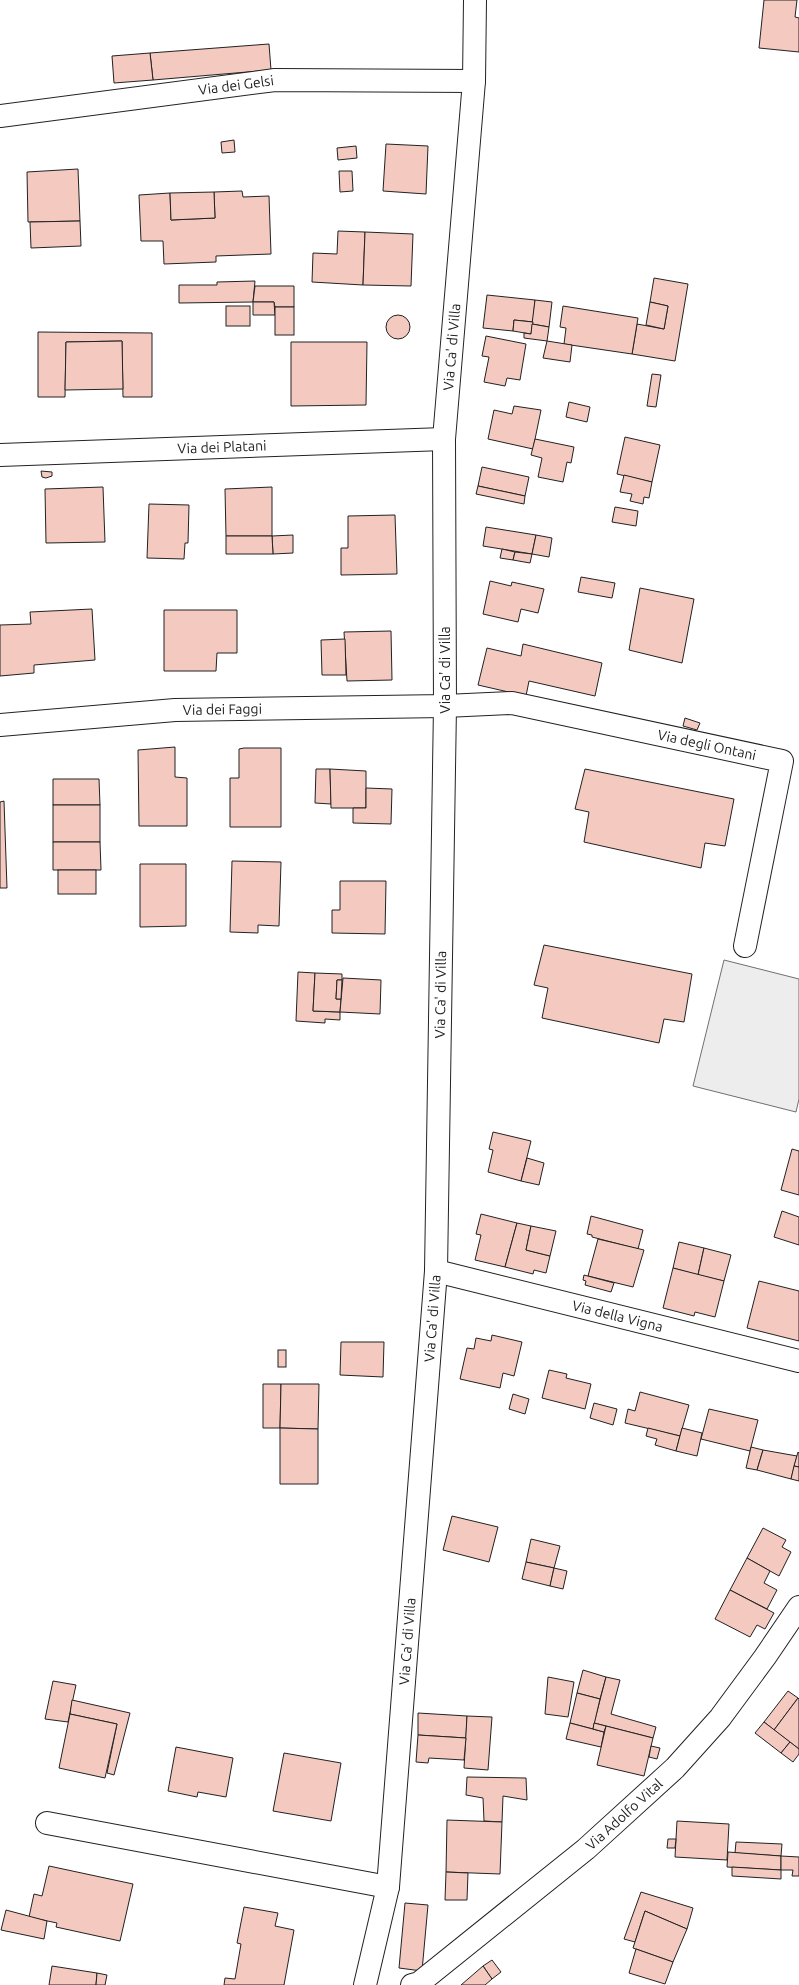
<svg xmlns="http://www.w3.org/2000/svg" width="799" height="1985" font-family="Ubuntu,sans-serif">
	<rect width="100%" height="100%" fill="#fff"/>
	<path fill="#ededed" stroke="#6f6f6f" d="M724,960L799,979V1099L796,1112L693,1086Z"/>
	<g fill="#f3c9c0" stroke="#222">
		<path d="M764,0H797L795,17L799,18V52L759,48Z"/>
		<path d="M269,44L271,70L153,80L150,53Z"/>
		<path d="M150,53L153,80L114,83L112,56Z"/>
		<path d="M234,140L235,152L222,153L221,142Z"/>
		<path d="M386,144L428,146L426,194L383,191Z"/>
		<path d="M356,146L357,158L338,160L337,148Z"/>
		<path d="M78,169L80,221L28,222L27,172Z"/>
		<path d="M339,171H352L353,191L340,192Z"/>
		<path d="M242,191L243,197L269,196L271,254L216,256V262L164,264L163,241H141L139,195L170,193L171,220L215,218L214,192Z"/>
		<path d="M214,192L215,218L171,220L170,193Z"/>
		<path d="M80,221L81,246L31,248L30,222Z"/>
		<path d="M338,231L365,232L363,285L312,282L313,253L337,254Z"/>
		<path d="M365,232L413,234L411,286L363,285Z"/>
		<path d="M654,278L688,284L675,361L632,354L637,324L664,329L668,306L650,302Z"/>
		<path d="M255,281L253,302L179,303V285H217V282Z"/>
		<path d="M255,286H294V307H275L274,302H253Z"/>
		<path d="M487,295L535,300L533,322L514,320L513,331L483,328Z"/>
		<path d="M535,300L552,302L549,327L532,324Z"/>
		<path d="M253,302H274L275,315H253Z"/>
		<path d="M650,302L668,306L664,329L646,325Z"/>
		<rect x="226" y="306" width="24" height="20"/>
		<path d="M563,306L638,318L632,354L564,344L566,328L560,327Z"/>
		<rect x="275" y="307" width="19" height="28"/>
		<circle cx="398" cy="327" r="12"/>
		<path d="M514,320L533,322L531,334L513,331Z"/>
		<path d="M532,324L549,327L547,341L524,338V333L531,334Z"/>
		<path d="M38,332L152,333V397H123L122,341L66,342L65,397H38Z"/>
		<path d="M486,336L526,344L520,380L507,378L505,386L484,382L489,357L482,356Z"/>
		<path d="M122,341L123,389L65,390L66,342Z"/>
		<path d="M547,341L572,345L570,362L543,358Z"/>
		<path d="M291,342H367L366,405L291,406Z"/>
		<path d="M652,374L661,375L656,407L647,406Z"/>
		<path d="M569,402L590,407L587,422L566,417Z"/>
		<path d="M514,406L541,410L533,449L488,439L494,410L512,414Z"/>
		<path d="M625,437L660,445L652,482L617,474Z"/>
		<path d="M535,439L574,447L571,463L567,462L563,482L538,477L542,458L531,455Z"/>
		<path d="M482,467L529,477L525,496L478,486Z"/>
		<path d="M41,471L52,472V476L46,478L42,477Z"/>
		<path d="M624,475L652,482L649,498L644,497L643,504L630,501L632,494L620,492Z"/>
		<path d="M478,486L525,496L524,504L476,494Z"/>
		<path d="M103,487L105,542L46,543L45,489Z"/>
		<path d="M272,487V536H226L225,489Z"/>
		<path d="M149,504L189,505L188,543H185L184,559L147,558Z"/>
		<path d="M615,507L638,511L636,526L612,522Z"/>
		<path d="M395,515L397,574L341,575V548H348V516Z"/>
		<path d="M486,527L536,535L532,554L483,546Z"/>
		<path d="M293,535V553L273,554L272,536Z"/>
		<path d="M536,535L552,538L549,557L532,554Z"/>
		<path d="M226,536H272L273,554H226Z"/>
		<path d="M502,549L515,552L513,560L500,558Z"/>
		<path d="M515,552L532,554L530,563L513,560Z"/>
		<path d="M581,577L615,583L612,598L578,592Z"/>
		<path d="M490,581L511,586L512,582L544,589L538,613L521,609L518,622L483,614Z"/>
		<path d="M640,588L694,599L682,663L629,650Z"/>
		<path d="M92,609L95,660L34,665V673L0,676V625L31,624L30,612Z"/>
		<path d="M164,610H237V653H217L216,671H164Z"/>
		<path d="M391,631L392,680L347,681L344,632Z"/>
		<path d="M345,639L346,675H322L321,640Z"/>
		<path d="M523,644L602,663L595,696L529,681L526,696L478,685L487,648L521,656Z"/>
		<path d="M685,718L700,723L697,730L683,726Z"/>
		<path d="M175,747V777L187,778V826H139L138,750Z"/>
		<path d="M244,748H281V827H230V778H239V749Z"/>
		<path d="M316,769H330L331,804L315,803Z"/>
		<path d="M330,769L366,771V808H331Z"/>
		<path d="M585,769L734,799L725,846L705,843L701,868L584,842L589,812L575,809Z"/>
		<path d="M53,779H99L100,805H53Z"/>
		<path d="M366,788L392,789L391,824L353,823V808H366Z"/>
		<path d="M4,801L7,888H0V802Z"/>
		<rect x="53" y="805" width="47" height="37"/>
		<path d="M53,842H100L101,870H53Z"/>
		<path d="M232,861L281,862L279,926L258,925V933L230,932Z"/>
		<path d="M140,864H186V926L140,927Z"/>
		<rect x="58" y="870" width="38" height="24"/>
		<path d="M340,881H386L385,934L332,933V910H340Z"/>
		<path d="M544,945L692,974L684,1022L664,1019L659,1043L542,1018L548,988L534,985Z"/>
		<path d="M298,972L315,973L313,1011L340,1012V1020L325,1019V1023L296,1021Z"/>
		<path d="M315,973L342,974V980H337L336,999H341L340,1012L313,1011Z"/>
		<path d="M343,978L381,980L380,1014L340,1012Z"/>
		<path d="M337,980H342L341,999H336Z"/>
		<path d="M493,1132L531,1141L521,1181L488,1172L493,1150L489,1149Z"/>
		<path d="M792,1149L799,1151V1195L781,1190Z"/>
		<path d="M527,1158L544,1163L539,1185L521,1181Z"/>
		<path d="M782,1211L799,1217V1245L774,1237Z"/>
		<path d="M481,1214L517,1223L505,1267L475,1260L481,1235L476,1234Z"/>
		<path d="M591,1216L643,1230L638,1249L592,1237V1235L587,1234Z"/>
		<path d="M517,1223L531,1226L526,1250L550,1256L546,1273L534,1270L533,1274L505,1267Z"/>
		<path d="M531,1226L556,1231L550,1256L526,1250Z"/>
		<path d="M598,1239L644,1250L633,1287L588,1276Z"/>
		<path d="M679,1242L704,1248L698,1275L673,1268Z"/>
		<path d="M704,1248L731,1255L724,1281L698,1275Z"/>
		<path d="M673,1268L724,1281L715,1317L695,1312L694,1316L663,1308Z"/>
		<path d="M584,1275L614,1283L611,1292L585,1285L586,1281L583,1280Z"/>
		<path d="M759,1281L799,1291V1341L747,1328Z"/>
		<path d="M492,1335L522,1342L514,1376L503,1373L500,1388L460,1379L467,1348L474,1349L476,1338L491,1341Z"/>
		<path d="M341,1342H384L383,1377L340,1375Z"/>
		<rect x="278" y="1350" width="8" height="17"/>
		<path d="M549,1370L567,1374L566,1378L591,1384L585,1409L542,1398Z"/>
		<path d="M263,1384H281L280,1428H263Z"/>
		<path d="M281,1384H319L318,1429L280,1428Z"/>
		<path d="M640,1392L689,1405L680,1436L625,1423L628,1409L635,1411Z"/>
		<path d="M513,1394L529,1399L525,1414L509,1409Z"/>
		<path d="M594,1403L617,1409L613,1425L590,1418Z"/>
		<path d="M709,1409L758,1420L750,1451L701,1439Z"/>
		<path d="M280,1428L318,1429V1484H280Z"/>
		<path d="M648,1428L680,1436L676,1451L655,1445L657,1439L646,1436Z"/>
		<path d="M682,1428L702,1433L697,1456L676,1451Z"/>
		<path d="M751,1447L763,1450L757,1470L746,1468Z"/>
		<path d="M763,1450L797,1456L791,1479L757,1470Z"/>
		<path d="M798,1452L799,1453V1467L794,1466Z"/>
		<path d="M794,1466L799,1467V1481L791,1479Z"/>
		<path d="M452,1516L498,1527L489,1562L443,1550Z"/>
		<path d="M763,1528L786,1540L782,1547L791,1552L779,1576L747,1558Z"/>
		<path d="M531,1539L560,1546L554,1568L526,1562Z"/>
		<path d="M747,1558L770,1571L764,1583L777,1590L767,1609L730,1590Z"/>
		<path d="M526,1562L554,1568L550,1586L522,1579Z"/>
		<path d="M554,1568L567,1571L563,1589L550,1586Z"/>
		<path d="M730,1590L774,1613L765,1629L757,1625L750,1637L715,1619Z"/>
		<path d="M583,1670L606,1677L600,1699L577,1693Z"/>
		<path d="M548,1677L574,1682L568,1717L545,1714Z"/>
		<path d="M606,1677L620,1680L611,1714L656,1727L653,1738L594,1723Z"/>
		<path d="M53,1681L76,1685L68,1722L45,1719Z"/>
		<path d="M788,1691L798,1698L774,1730L764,1722Z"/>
		<path d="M577,1693L600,1699L593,1729L570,1723Z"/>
		<path d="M798,1698L799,1699V1749L774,1730Z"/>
		<path d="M72,1700L130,1713L114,1775L107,1773L117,1724L70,1714Z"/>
		<path d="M418,1713L467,1716L466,1738L418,1735Z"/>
		<path d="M70,1714L117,1724L105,1778L59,1768Z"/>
		<path d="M467,1716L492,1717L488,1770L464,1768Z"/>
		<path d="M764,1722L790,1742L781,1753L755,1733Z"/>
		<path d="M570,1723L604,1732L601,1747L566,1739Z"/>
		<path d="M594,1723L606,1726L604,1732L593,1729Z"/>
		<path d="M606,1726L653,1738L644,1776L597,1765Z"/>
		<path d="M418,1735L466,1738L464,1760L429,1758L428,1763L416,1762Z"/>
		<path d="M790,1742L799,1749V1754L793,1762L781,1753Z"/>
		<path d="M651,1746L660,1748L657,1759L649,1757Z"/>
		<path d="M176,1747L233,1758L226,1797L198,1792L197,1797L168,1791Z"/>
		<path d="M284,1753L341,1763L331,1821L273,1811Z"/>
		<path d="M467,1777L526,1778L527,1800L503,1796L502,1822L484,1821L483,1798L466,1795Z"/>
		<path d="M447,1820L502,1822L500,1874L446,1872Z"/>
		<path d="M677,1821L729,1824L727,1860L675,1857Z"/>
		<path d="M668,1839H676L675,1848H667Z"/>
		<path d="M736,1842L782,1844L781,1856L735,1853Z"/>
		<path d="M728,1852L781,1856V1870L727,1867Z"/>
		<path d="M781,1856L799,1857V1876H792L793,1870H781Z"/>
		<path d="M49,1866L133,1884L120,1941L56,1927L57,1923L29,1917L34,1894L42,1896Z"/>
		<path d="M732,1867L781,1870V1879L732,1876Z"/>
		<path d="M446,1872L468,1873L467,1900H445Z"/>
		<path d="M641,1892L693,1908L687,1929L645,1911L635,1942L624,1939Z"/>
		<path d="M405,1903L428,1905L422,1971L399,1968Z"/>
		<path d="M244,1907L278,1913L275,1926L294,1930L284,1985H224L225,1978L235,1979L241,1944L237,1943Z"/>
		<path d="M6,1910L47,1921L44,1939L1,1930Z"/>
		<path d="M645,1911L687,1929L673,1962L633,1948Z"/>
		<path d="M636,1949L673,1962L665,1984L629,1973Z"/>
		<path d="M492,1960L501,1972L492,1979L483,1966Z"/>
		<path d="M52,1966L97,1973L96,1985H49Z"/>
		<path d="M483,1966L492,1979L485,1985H461Z"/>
		<path d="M97,1973L107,1975L105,1985H96Z"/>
	</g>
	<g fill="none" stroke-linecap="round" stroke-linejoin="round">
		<g stroke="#222" stroke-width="24">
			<g id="street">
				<path id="s1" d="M0,116L275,80L474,81"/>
				<path id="s2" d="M0,455L444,439"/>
				<path id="s3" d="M0,725L175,710L445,706L512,703L782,761L745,946"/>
				<path id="s4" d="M436,1271L799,1361"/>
				<path d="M47,1823L388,1887"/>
				<path id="s5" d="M412,1985L419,1983L586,1849L675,1768L720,1718L765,1657L799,1607"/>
			</g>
		</g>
		<g stroke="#222" stroke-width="24">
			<g id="secondary">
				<path id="s6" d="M365,1985L388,1887L436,1271L445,706L444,439L474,81L475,0"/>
			</g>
		</g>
		<use href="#street" stroke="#fff" stroke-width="22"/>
		<use href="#secondary" stroke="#fff" stroke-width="22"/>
	</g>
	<g text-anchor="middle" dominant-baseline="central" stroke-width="3" stroke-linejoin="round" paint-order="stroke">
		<g font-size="14" fill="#222" stroke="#fff">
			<text stroke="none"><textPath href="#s1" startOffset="238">Via dei Gelsi</textPath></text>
			<text stroke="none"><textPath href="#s6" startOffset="1643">Via Ca' di Villa</textPath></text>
			<text stroke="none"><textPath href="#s2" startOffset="222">Via dei Platani</textPath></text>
			<text transform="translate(445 670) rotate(-90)">Via Ca' di Villa</text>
			<text stroke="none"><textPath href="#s3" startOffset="223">Via dei Faggi</textPath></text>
			<text stroke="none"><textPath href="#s3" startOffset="712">Via degli Ontani</textPath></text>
			<text stroke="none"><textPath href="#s6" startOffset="995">Via Ca' di Villa</textPath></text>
			<text stroke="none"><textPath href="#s4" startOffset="187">Via della Vigna</textPath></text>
			<text stroke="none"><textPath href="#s6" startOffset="671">Via Ca' di Villa</textPath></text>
			<text stroke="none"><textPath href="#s6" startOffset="347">Via Ca' di Villa</textPath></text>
			<text stroke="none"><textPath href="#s5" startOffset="273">Via Adolfo Vital</textPath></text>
		</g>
	</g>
</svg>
